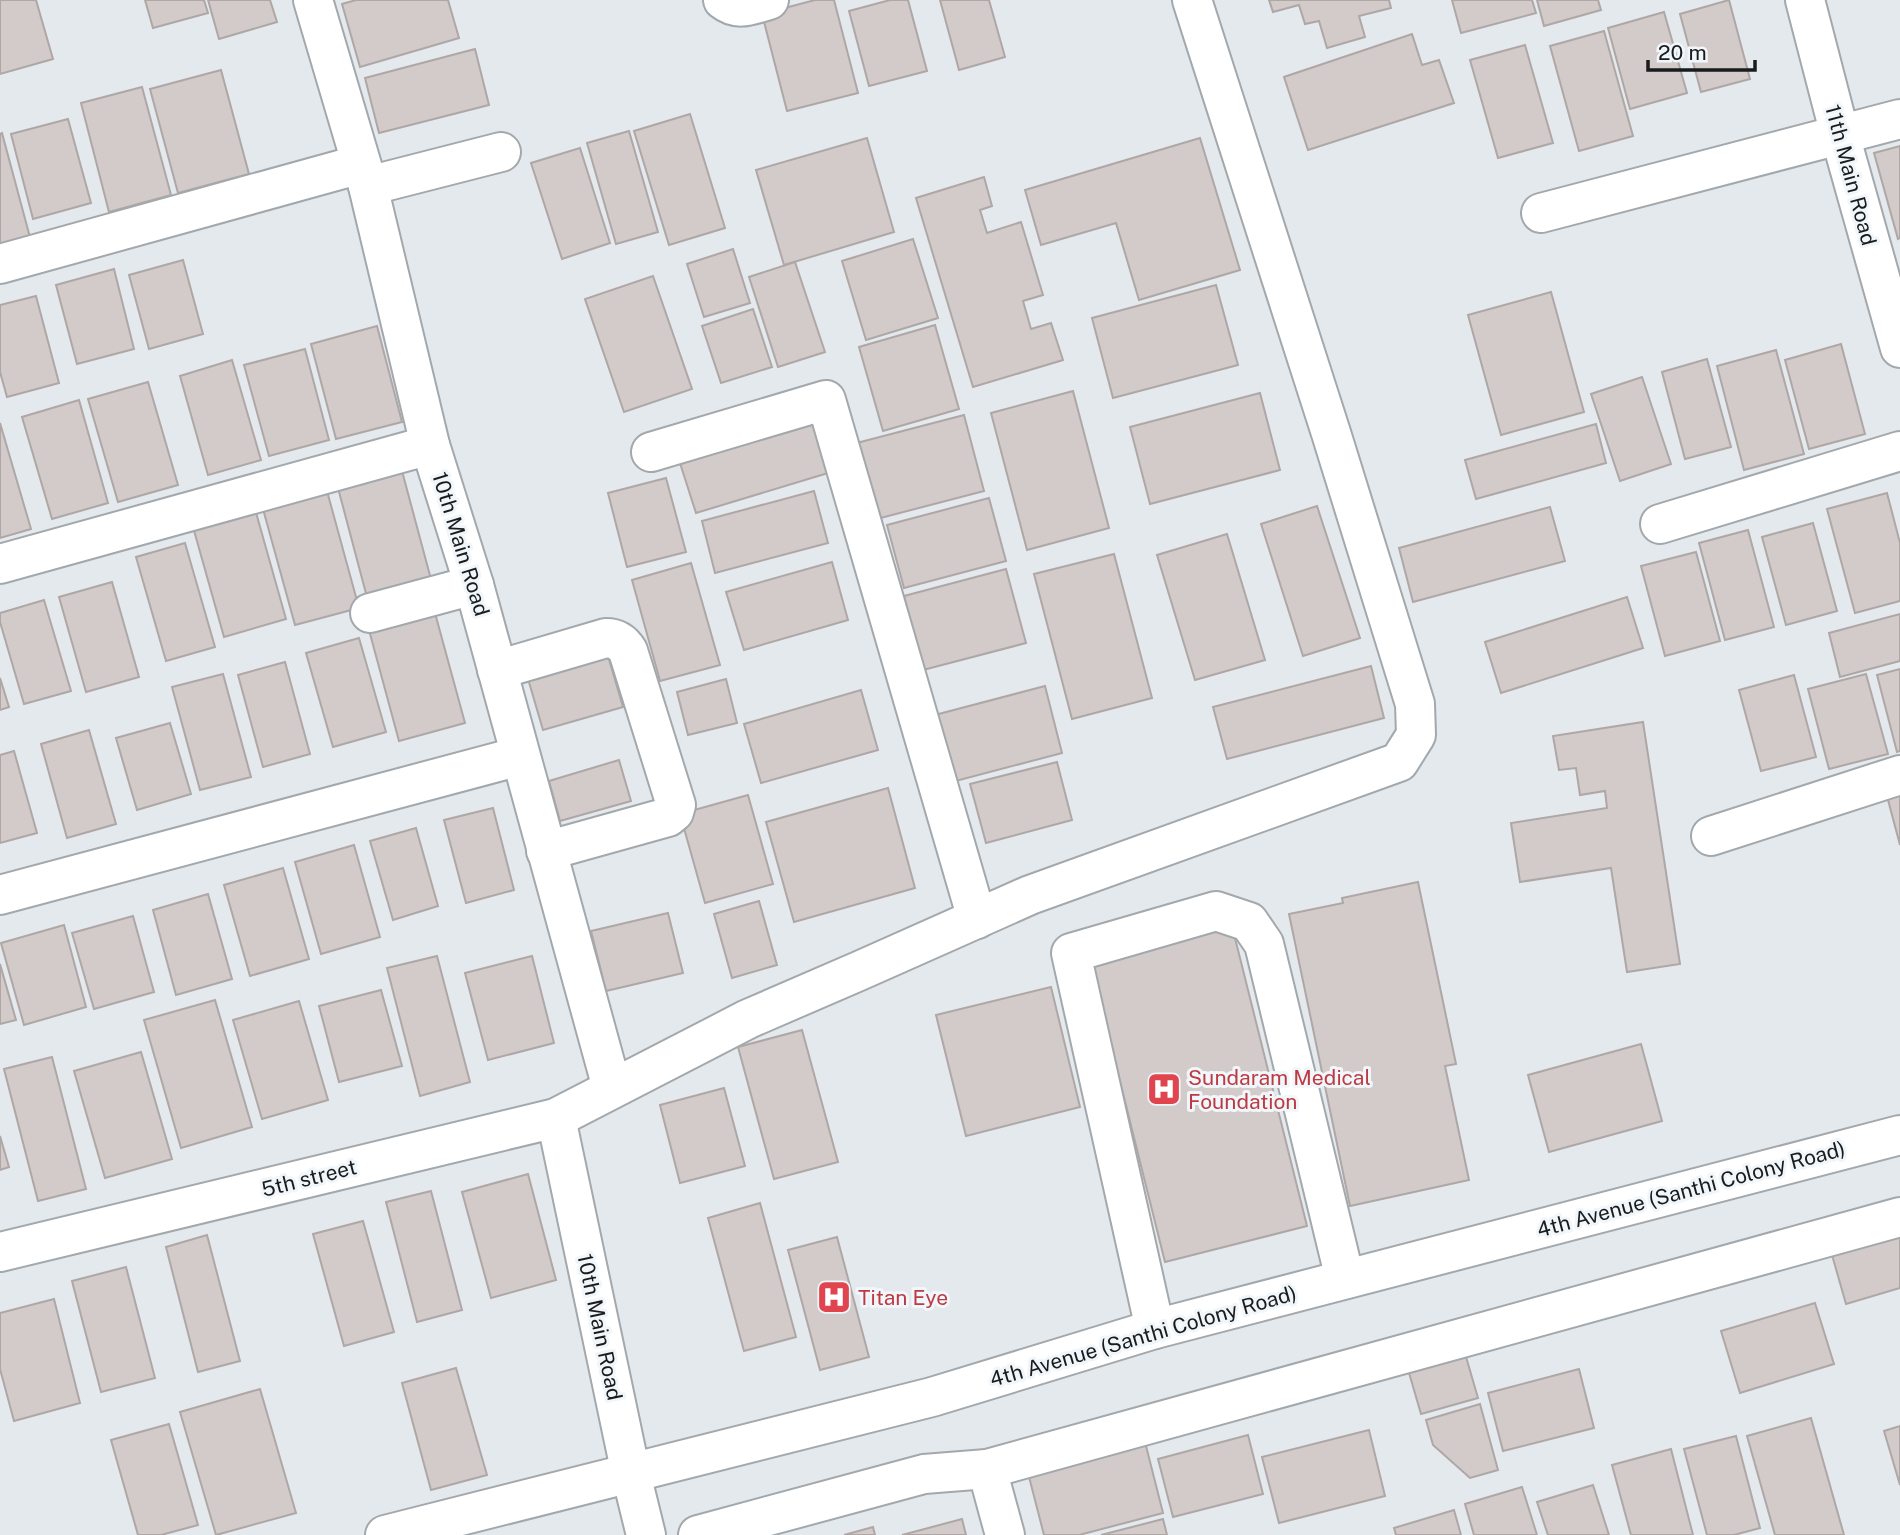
<svg xmlns="http://www.w3.org/2000/svg" width="1900" height="1535" font-family="'Public Sans',sans-serif">
	<rect width="100%" height="100%" fill="#e3e9ed"/>
	<g fill="#d2cbca" stroke="#afa7a6" stroke-width="2">
		<path d="M0,0H36L53,59L0,74Z"/>
		<path d="M145,0H204L208,13L153,28Z"/>
		<path d="M208,0H270L277,22L219,39Z"/>
		<path d="M356,0H448L459,38L360,67L342,4Z"/>
		<path d="M815,0H834L858,93L787,111L762,14Z"/>
		<path d="M890,0H908L927,71L869,86L849,11Z"/>
		<path d="M940,0H989L1005,57L959,70Z"/>
		<path d="M1269,0H1389L1391,8L1359,16L1365,37L1327,48L1319,21L1305,24L1299,5L1273,12Z"/>
		<path d="M1452,0H1532L1536,13L1461,33Z"/>
		<path d="M1537,0H1598L1601,10L1544,26Z"/>
		<path d="M1729,0L1750,79L1701,92L1680,14Z"/>
		<path d="M1664,12L1687,93L1630,109L1608,28Z"/>
		<path d="M1604,31L1633,136L1579,151L1550,46Z"/>
		<path d="M1412,34L1422,65L1439,60L1454,103L1308,150L1284,77Z"/>
		<path d="M1525,45L1553,143L1498,158L1470,60Z"/>
		<path d="M475,49L489,105L379,133L365,78Z"/>
		<path d="M221,70L249,174L178,193L150,89Z"/>
		<path d="M142,87L171,195L109,212L81,103Z"/>
		<path d="M690,114L725,228L669,245L634,131Z"/>
		<path d="M68,119L91,203L33,219L11,134Z"/>
		<path d="M629,131L658,232L616,244L587,143Z"/>
		<path d="M2,133L31,241L0,249V134Z"/>
		<path d="M867,138L894,232L784,265L756,170Z"/>
		<path d="M1200,138L1240,270L1139,300L1116,223L1041,245L1025,190Z"/>
		<path d="M1900,146V238L1898,239L1874,153Z"/>
		<path d="M580,148L610,243L562,259L531,163Z"/>
		<path d="M984,177L992,206L980,210L987,233L1021,222L1043,295L1023,301L1031,329L1051,323L1063,360L973,387L916,198Z"/>
		<path d="M913,239L938,318L866,340L842,261Z"/>
		<path d="M733,249L750,303L704,317L687,264Z"/>
		<path d="M183,260L203,334L149,349L129,275Z"/>
		<path d="M795,262L825,352L778,367L749,277Z"/>
		<path d="M114,269L134,349L77,364L56,285Z"/>
		<path d="M653,276L692,389L624,412L585,299Z"/>
		<path d="M1216,285L1238,365L1113,398L1092,318Z"/>
		<path d="M1551,292L1584,412L1501,435L1468,315Z"/>
		<path d="M36,296L59,383L7,397L0,372V305Z"/>
		<path d="M753,309L772,367L721,383L702,326Z"/>
		<path d="M935,325L959,409L883,431L859,347Z"/>
		<path d="M377,326L402,422L336,439L311,344Z"/>
		<path d="M1841,344L1865,434L1809,449L1785,360Z"/>
		<path d="M305,349L329,440L269,456L244,365Z"/>
		<path d="M1776,350L1804,454L1744,470L1717,366Z"/>
		<path d="M1707,359L1731,447L1685,459L1662,372Z"/>
		<path d="M232,360L261,460L208,475L180,376Z"/>
		<path d="M1642,377L1671,464L1620,481L1591,394Z"/>
		<path d="M148,382L178,485L118,502L88,399Z"/>
		<path d="M1073,391L1109,528L1027,550L991,413Z"/>
		<path d="M1260,393L1280,470L1150,504L1130,427Z"/>
		<path d="M79,400L108,503L52,519L22,417Z"/>
		<path d="M964,415L984,491L869,521L849,445Z"/>
		<path d="M812,419L828,473L696,513L679,460Z"/>
		<path d="M0,423L31,529L0,538Z"/>
		<path d="M1596,424L1606,463L1476,499L1465,460Z"/>
		<path d="M402,471L432,583L368,601L338,488Z"/>
		<path d="M666,478L686,552L627,567L608,493Z"/>
		<path d="M327,491L359,608L295,625L263,509Z"/>
		<path d="M814,491L828,543L715,573L702,521Z"/>
		<path d="M1887,493L1900,543V601L1855,613L1827,509Z"/>
		<path d="M989,498L1006,561L904,588L887,525Z"/>
		<path d="M1317,506L1360,638L1303,656L1261,524Z"/>
		<path d="M1550,507L1565,561L1413,602L1399,548Z"/>
		<path d="M255,509L286,619L224,637L193,527Z"/>
		<path d="M1813,523L1837,611L1786,625L1762,537Z"/>
		<path d="M1748,530L1774,627L1725,640L1699,543Z"/>
		<path d="M1227,534L1265,660L1195,680L1157,555Z"/>
		<path d="M185,543L215,647L166,661L136,557Z"/>
		<path d="M1696,552L1720,641L1665,656L1641,566Z"/>
		<path d="M1114,554L1152,698L1072,719L1034,574Z"/>
		<path d="M832,562L848,620L744,650L726,592Z"/>
		<path d="M691,563L720,665L660,681L632,580Z"/>
		<path d="M1006,569L1026,643L923,670L904,596Z"/>
		<path d="M112,582L139,677L86,692L59,597Z"/>
		<path d="M1627,597L1643,648L1501,693L1485,642Z"/>
		<path d="M44,600L71,691L24,704L0,622V613Z"/>
		<path d="M435,613L465,723L399,741L369,630Z"/>
		<path d="M1900,614V661L1840,677L1829,633Z"/>
		<path d="M359,638L386,732L333,747L306,653Z"/>
		<path d="M606,649L623,707L543,730L526,672Z"/>
		<path d="M285,662L310,754L263,767L238,675Z"/>
		<path d="M1371,666L1384,718L1227,759L1213,707Z"/>
		<path d="M1900,669V751L1897,752L1877,675Z"/>
		<path d="M223,674L251,777L200,790L172,687Z"/>
		<path d="M1866,674L1888,754L1829,769L1808,689Z"/>
		<path d="M1794,675L1816,757L1761,771L1739,690Z"/>
		<path d="M0,678L9,707L0,710Z"/>
		<path d="M726,679L737,723L688,735L677,692Z"/>
		<path d="M1045,686L1062,753L948,783L931,716Z"/>
		<path d="M861,690L878,750L761,783L744,724Z"/>
		<path d="M1643,722L1680,964L1627,972L1611,868L1520,882L1511,823L1607,808L1605,791L1580,795L1576,768L1559,770L1553,736Z"/>
		<path d="M170,723L191,794L137,810L116,738Z"/>
		<path d="M89,730L116,824L67,838L41,744Z"/>
		<path d="M14,751L37,833L0,843V755Z"/>
		<path d="M619,760L631,801L560,821L549,781Z"/>
		<path d="M1057,762L1072,820L986,843L970,784Z"/>
		<path d="M1900,781V845L1884,785Z"/>
		<path d="M888,788L915,888L794,922L766,822Z"/>
		<path d="M748,795L773,884L705,903L680,814Z"/>
		<path d="M493,808L514,890L466,903L444,820Z"/>
		<path d="M416,828L438,906L393,920L370,841Z"/>
		<path d="M354,845L380,937L321,954L295,862Z"/>
		<path d="M283,868L309,959L250,976L224,885Z"/>
		<path d="M1418,882L1456,1064L1445,1066L1469,1180L1350,1206L1289,914L1343,903L1342,898Z"/>
		<path d="M208,894L232,979L176,995L153,910Z"/>
		<path d="M759,901L777,965L732,978L714,914Z"/>
		<path d="M668,913L683,973L606,991L591,931Z"/>
		<path d="M133,916L154,992L94,1009L72,933Z"/>
		<path d="M64,925L86,1007L24,1025L1,943Z"/>
		<path d="M1232,926L1307,1226L1165,1262L1090,961Z"/>
		<path d="M437,956L470,1082L420,1096L387,968Z"/>
		<path d="M532,956L554,1043L488,1060L465,973Z"/>
		<path d="M0,964L16,1020L0,1024Z"/>
		<path d="M1051,987L1080,1107L966,1136L936,1015Z"/>
		<path d="M381,990L402,1066L339,1082L319,1006Z"/>
		<path d="M215,1000L252,1127L181,1148L144,1020Z"/>
		<path d="M299,1001L328,1100L262,1119L233,1020Z"/>
		<path d="M802,1030L838,1162L774,1179L738,1047Z"/>
		<path d="M1641,1044L1662,1121L1549,1152L1528,1075Z"/>
		<path d="M141,1052L172,1159L105,1178L74,1071Z"/>
		<path d="M52,1057L86,1189L38,1201L4,1069Z"/>
		<path d="M724,1088L745,1166L680,1183L660,1105Z"/>
		<path d="M0,1136L9,1167L0,1170Z"/>
		<path d="M528,1174L556,1280L491,1298L462,1192Z"/>
		<path d="M431,1191L462,1310L417,1322L386,1202Z"/>
		<path d="M760,1203L796,1337L744,1351L708,1218Z"/>
		<path d="M363,1221L394,1332L344,1346L313,1234Z"/>
		<path d="M1900,1234V1288L1846,1304L1832,1255Z"/>
		<path d="M207,1235L240,1361L198,1372L166,1247Z"/>
		<path d="M837,1237L869,1357L820,1370L788,1250Z"/>
		<path d="M126,1267L155,1378L101,1392L72,1281Z"/>
		<path d="M54,1299L80,1403L14,1421L0,1369V1313Z"/>
		<path d="M1815,1303L1834,1364L1740,1393L1721,1331Z"/>
		<path d="M1462,1343L1478,1398L1421,1414L1405,1359Z"/>
		<path d="M456,1368L487,1475L431,1490L402,1383Z"/>
		<path d="M1579,1369L1594,1428L1503,1451L1488,1393Z"/>
		<path d="M260,1389L296,1513L216,1535L180,1412Z"/>
		<path d="M1480,1404L1498,1470L1470,1478L1433,1445L1426,1420Z"/>
		<path d="M1811,1418L1844,1535H1775L1747,1436Z"/>
		<path d="M169,1424L198,1525L161,1535H138L111,1440Z"/>
		<path d="M1900,1426V1485L1884,1431Z"/>
		<path d="M1369,1430L1385,1496L1279,1523L1262,1457Z"/>
		<path d="M1248,1435L1263,1494L1173,1517L1158,1459Z"/>
		<path d="M1736,1436L1760,1528L1734,1535H1707L1684,1449Z"/>
		<path d="M1144,1438L1163,1513L1079,1535H1044L1027,1469Z"/>
		<path d="M1671,1449L1693,1535H1631L1612,1465Z"/>
		<path d="M1593,1485L1609,1535H1548L1537,1502Z"/>
		<path d="M1522,1487L1537,1535H1474L1465,1504Z"/>
		<path d="M1454,1510L1461,1535H1396L1394,1528Z"/>
		<path d="M962,1519L966,1535H902Z"/>
		<path d="M1163,1519L1167,1535H1101Z"/>
		<path d="M873,1527L875,1535H844Z"/>
	</g>
	<g fill="none" stroke-linecap="round" stroke-linejoin="round">
		<g stroke="#a3a8ac" stroke-width="42">
			<g id="minor">
				<path d="M313,0L368,186L430,445L474,585L612,1088"/>
				<path d="M723,0C738,12 751,5 769,0"/>
				<path d="M1805,0L1840,135L1900,348"/>
				<path d="M368,186L501,152"/>
				<path d="M1541,213L1900,119"/>
				<path d="M0,264L361,164"/>
				<path d="M651,452L826,400L977,919"/>
				<path d="M1660,524L1900,451"/>
				<path d="M0,564L430,445"/>
				<path d="M370,613L474,585"/>
				<path d="M497,670L606,638C616,638 623,643 628,651L676,805L674,812L668,817L546,851"/>
				<path d="M1711,836L1900,775"/>
				<path d="M0,895L520,756"/>
				<path d="M556,1118L631,1474L646,1535"/>
				<path d="M0,1252L556,1118L748,1019L859,971L1030,895L1399,762L1416,735L1415,704L1331,433L1192,0"/>
				<path d="M1155,1329L1071,953L1216,911L1249,922L1264,944L1345,1279"/>
				<path d="M987,1469L1005,1535"/>
				<path d="M385,1535L932,1397L1155,1329L1900,1135"/>
				<path d="M698,1535L924,1474L987,1469L1900,1217"/>
			</g>
		</g>
		<use href="#minor" stroke="#fff" stroke-width="38"/>
	</g>
	<defs>
		<g id="hospital-square" transform="scale(1.75)"><rect x="-9" y="-9" width="18" height="18" rx="4" fill="#e0444e" stroke="#f0f6fa"/><path d="M-5-5h3v3.5h4V-5h3V5h-3V1.5h-4V5h-3Z" fill="#fff"/></g>
	</defs>
	<g fill-rule="evenodd">
		<use href="#hospital-square" x="1164" y="1089"/>
		<use href="#hospital-square" x="834" y="1297"/>
	</g>
	<g text-anchor="middle" dominant-baseline="central" stroke-width="6" stroke-linejoin="round" paint-order="stroke">
		<g font-size="21" fill="#191b1d" stroke="#f0f6fa">
			<text transform="translate(1851 175) rotate(75)">11th Main Road</text>
			<text transform="translate(461 544) rotate(73)">10th Main Road</text>
			<text transform="translate(309 1178) rotate(-14)">5th street</text>
			<text transform="translate(1691 1189) rotate(-15)">4th Avenue (Santhi Colony Road)</text>
			<text transform="translate(600 1327) rotate(78)">10th Main Road</text>
			<text transform="translate(1143 1336) rotate(-16)">4th Avenue (Santhi Colony Road)</text>
		</g>
		<g font-size="21" fill="#be3a42" stroke="#f0f6fa" text-anchor="start">
			<text x="1188" y="1077">Sundaram Medical<tspan x="1188" dy="24">Foundation</tspan></text>
			<text x="858" y="1297">Titan Eye</text>
		</g>
	</g>
	<path d="M1648 60v10h107v-10" fill="none" stroke="#191b1d" stroke-width="3.5"/>
	<text x="1658" y="60" font-size="21" fill="#191b1d" stroke="#f0f6fa" stroke-width="5" paint-order="stroke">20 m</text>
</svg>
